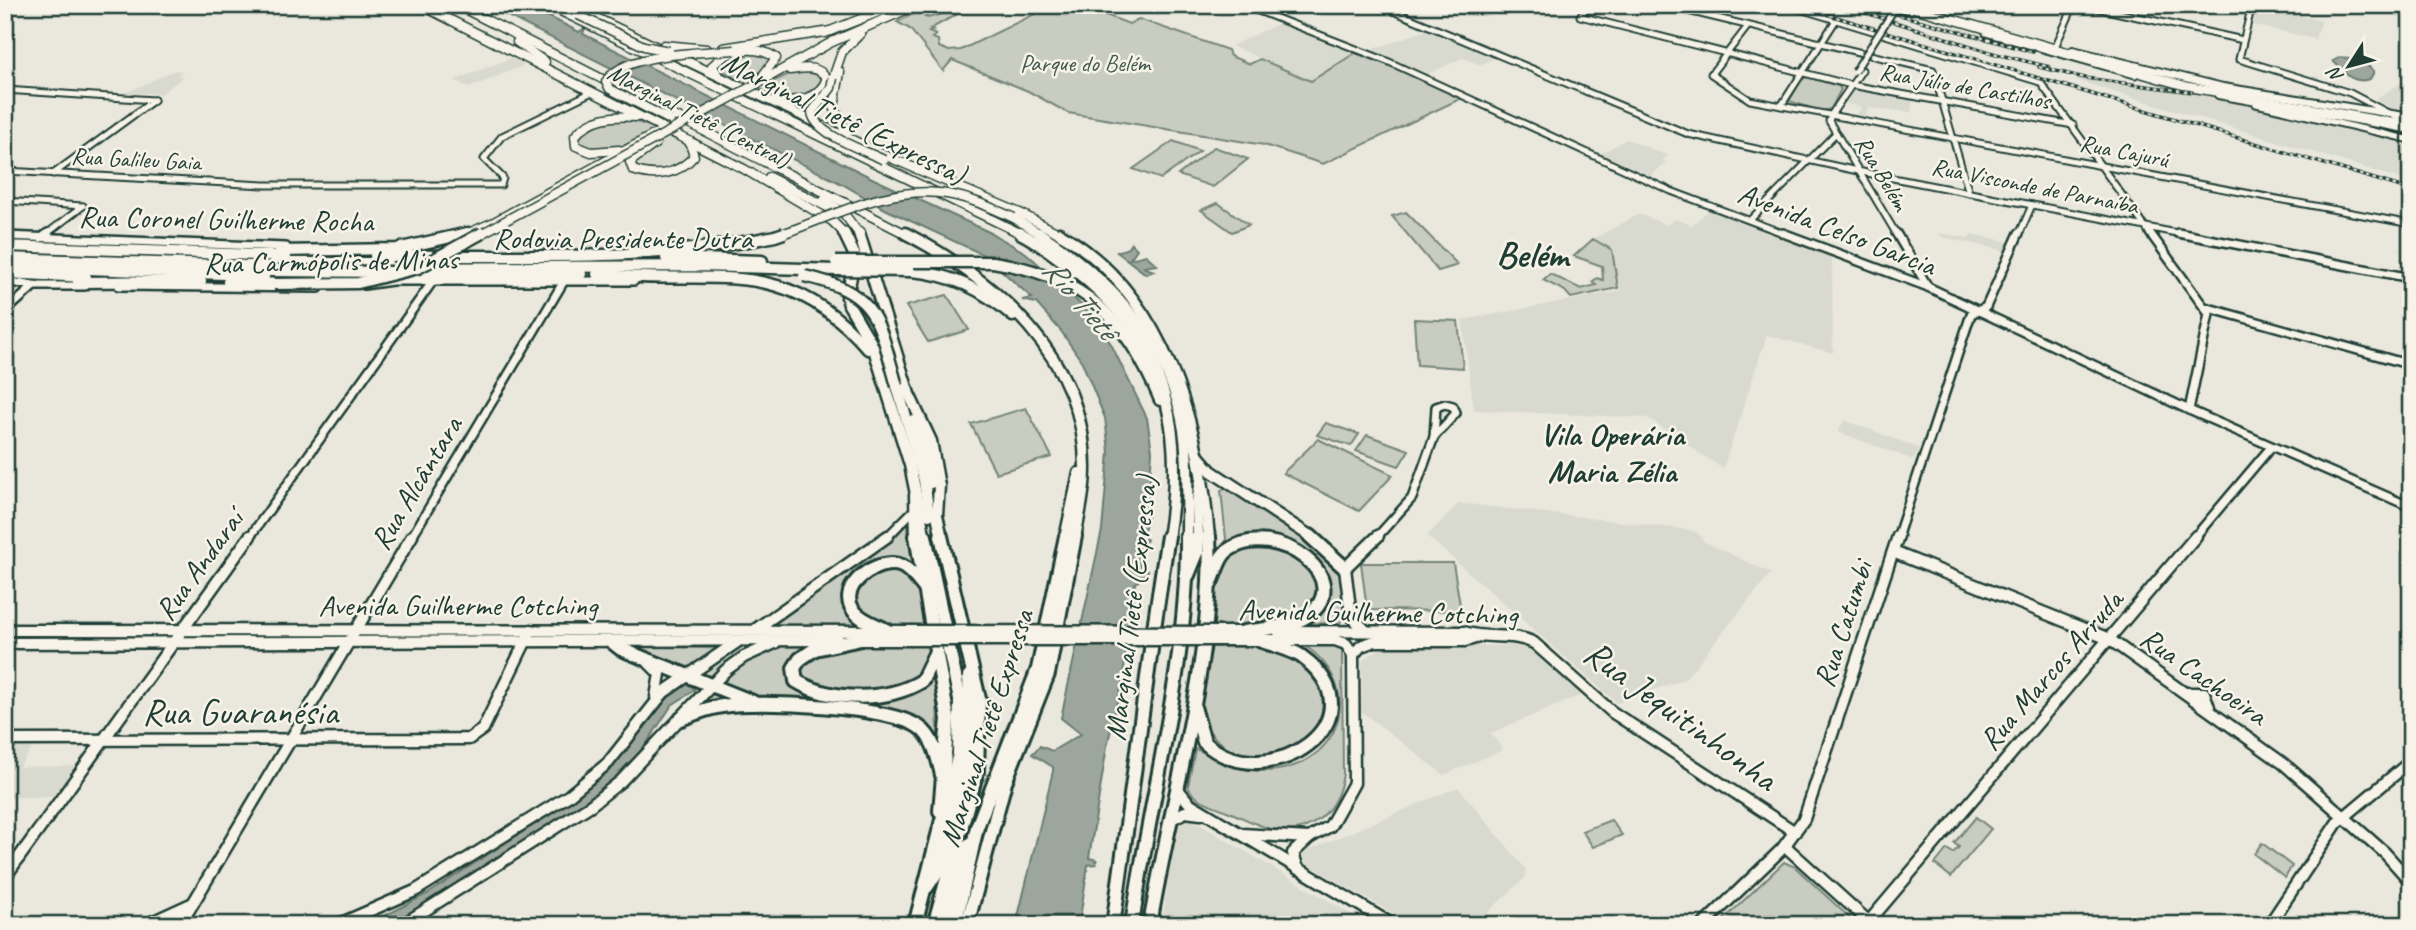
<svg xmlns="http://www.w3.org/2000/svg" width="2416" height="930" font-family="Caveat,sans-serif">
	<rect width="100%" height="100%" fill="#eae8dd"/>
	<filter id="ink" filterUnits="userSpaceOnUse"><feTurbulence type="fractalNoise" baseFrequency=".0143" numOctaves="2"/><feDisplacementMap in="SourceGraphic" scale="14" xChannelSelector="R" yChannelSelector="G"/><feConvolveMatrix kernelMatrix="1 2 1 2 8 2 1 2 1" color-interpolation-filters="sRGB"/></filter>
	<g filter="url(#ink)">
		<g fill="#d9dacf">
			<path d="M2258,6L2322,21L2315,39L2253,25Z"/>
			<path d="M1280,23L1354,52L1312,80L1231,46Z"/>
			<path d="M1432,28L1498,56L1480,65L1463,58L1426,75L1376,54L1373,49Z"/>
			<path d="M511,58L525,65L469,88L455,80Z"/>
			<path d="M175,70L182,72L178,76H184L161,94L125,93Z"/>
			<path d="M2075,77L2193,93L2194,91L2411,143V182L2075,80Z"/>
			<path d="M2411,77V115L2399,113L2375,99Z"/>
			<path d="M1854,88L1913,99L1911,112L1869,108L1863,118L1856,117L1861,107L1846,104Z"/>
			<path d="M671,135L687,144L691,155L674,169L643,172L634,166L639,155Z"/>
			<path d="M1627,139L1669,156L1662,160L1666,162L1651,176L1600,154Z"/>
			<path d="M1711,208L1832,255L1833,353L1767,335L1723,469L1648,418L1474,410L1462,320L1620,291L1612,250L1593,239L1639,214L1667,225L1676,219L1692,225Z"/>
			<path d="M1939,233L1969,238L1972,234L2009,242L2005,251L1942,237Z"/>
			<path d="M1844,420L1919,448L1914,460L1838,432Z"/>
			<path d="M1459,503L1684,529L1697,532L1705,542L1771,573L1685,679L1617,703L1427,536Z"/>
			<path d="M1529,645L1584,694L1491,733L1503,750L1444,775L1362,712V661L1380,648Z"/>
			<path d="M5,747H33L19,767L76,766L54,796L5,798Z"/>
			<path d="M1458,787L1525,868L1526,877L1474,925H1413L1305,863L1302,854L1309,850Z"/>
			<path d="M1188,818L1191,819L1369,925H1162L1175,829L1177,823Z"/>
		</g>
		<g fill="#c8ccc1" stroke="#74847a" stroke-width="2">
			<path d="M972,5H984L961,12L930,29L933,30L929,32L936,35L932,38L938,40L939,47L949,51L961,50L1053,5H1080L1129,24L1139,19L1228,50L1230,56L1250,64L1260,59L1311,81L1355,53L1405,71L1462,98L1323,164L1264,145L1068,113L1028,91L952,60L943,71L910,29L897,22L923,9L932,13L925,17L928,18Z"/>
			<path d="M760,52L771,58L768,67L743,82L719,69L720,63L736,54Z"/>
			<path d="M798,70L816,71L822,79L818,89C800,99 776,103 759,88Z"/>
			<path d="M1807,77L1838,86L1841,89L1831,109L1821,111L1789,101L1801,80Z"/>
			<path d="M608,119L630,120L659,129C627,145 616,155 580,145L579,137L582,131Z"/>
			<path d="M1173,141L1200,151L1161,179L1133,169Z"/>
			<path d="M1214,147L1248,159L1213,187L1178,175Z"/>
			<path d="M1218,203L1249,225L1232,232L1201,210Z"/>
			<path d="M1406,212L1458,265L1438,271L1392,216Z"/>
			<path d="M1593,239L1612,250L1618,288L1571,298L1565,291L1543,280L1550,274L1581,289L1596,285L1592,282L1597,278L1603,280L1602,266L1574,256Z"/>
			<path d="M947,295L969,330L928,342L906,306Z"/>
			<path d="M1414,319L1458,321L1463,368L1417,365Z"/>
			<path d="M1026,408L1052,457L996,473L971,424Z"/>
			<path d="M1326,423L1359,434L1351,446L1317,435Z"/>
			<path d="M1367,435L1409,450L1399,466L1356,451Z"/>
			<path d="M1318,439L1393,475L1359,511L1283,473Z"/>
			<path d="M1232,487C1258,505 1325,544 1339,571C1346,584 1347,610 1340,623L1212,626L1215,589L1226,539L1221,490Z"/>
			<path d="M908,521C908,557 919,591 926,626C935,673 942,723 935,770L927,740L892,713L699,705L723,681L634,646L735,649L896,536Z"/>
			<path d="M1361,563H1453L1461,611L1367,610Z"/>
			<path d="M1304,645L1335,646L1342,650L1343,774C1338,809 1312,838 1272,829C1257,826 1242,817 1227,811C1214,805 1193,801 1188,786L1195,749C1218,756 1235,771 1261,771C1338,772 1370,690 1304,645Z"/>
			<path d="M1259,646C1382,675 1302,789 1228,748C1216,741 1206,730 1203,715C1198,695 1208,667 1212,647Z"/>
			<path d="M1976,817L1991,829L1951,877L1935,864L1947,849L1953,853L1959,847L1954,843Z"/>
			<path d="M1611,820L1622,835L1593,847L1582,831Z"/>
			<path d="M2262,843L2292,866L2285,878L2254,854Z"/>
			<path d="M1784,862L1795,867L1850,918L1851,925H1718Z"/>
		</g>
		<g fill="#9ca69c" stroke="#6a7c72" stroke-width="2">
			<path d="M486,5H526L579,32L585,28L583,34L874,179L989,232L1026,253L1056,280L1091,315L1111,344L1147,418L1152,451L1148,513L1143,535L1147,540L1142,545L1139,571L1148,570L1146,576L1135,583L1122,684L1107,746L1089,858L1097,860L1096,864L1088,865L1079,925H1016L1053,771V767L1032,754L1040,746L1052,751L1081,734L1061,718L1102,530L1109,452L1105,418L1082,362L1061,331L1036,303L1022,300L1032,298L984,255L885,209L844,185Z"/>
			<path d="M2341,57L2365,63L2374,72L2370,79C2351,85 2344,71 2333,61Z"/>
			<path d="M1131,243L1137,249L1130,259L1146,255L1157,265L1143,267L1154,271L1146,274L1117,252L1128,248Z"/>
			<path d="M689,683L695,690L672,705L645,746L623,771L562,820L434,905L397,925H367L429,893L573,799L619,759L661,703Z"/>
		</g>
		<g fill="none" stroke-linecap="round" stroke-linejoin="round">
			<g stroke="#1f3d34" stroke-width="9">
				<g id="secondary-far2">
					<path d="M1243,5L1387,61L1671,191L1788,235"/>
					<path d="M1379,5L1688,134L1867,173L2187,235"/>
					<path d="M1589,5L1580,16L1851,85L2073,125"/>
					<path d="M1663,5L1933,70L1969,193"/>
					<path d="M1787,5L2040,82L2151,235"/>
					<path d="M1885,5L1910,11"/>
					<path d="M2083,5L2243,40"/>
					<path d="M2252,5L2239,59L2350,93L2411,125"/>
					<path d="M1748,26L1711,74L1750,100L2411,224"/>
					<path d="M1986,33L2135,75"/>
					<path d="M2056,45L2074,5"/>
					<path d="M5,90L154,100"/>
					<path d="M2256,104L2411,140"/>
					<path d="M1781,106L1836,20"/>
					<path d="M1831,115L1829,121L1897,235"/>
					<path d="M1831,115L1862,70"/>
					<path d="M5,171L264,185H501L503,178L484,159L502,136L592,92"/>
					<path d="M53,174L154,100"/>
					<path d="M5,201L83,206"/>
					<path d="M1750,220L1836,133"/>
					<path d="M45,235L83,206"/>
					<path d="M2019,235L2032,205"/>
				</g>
			</g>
			<g stroke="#1f3d34" stroke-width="12">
				<g id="secondary-far1">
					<path d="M1783,233L1928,287L2189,410L2411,507"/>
					<path d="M1896,233L1928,287"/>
					<path d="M2150,233L2209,314L2189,410"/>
					<path d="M2178,233L2411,278"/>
					<path d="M5,236L286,247"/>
					<path d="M41,238L48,233"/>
					<path d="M5,281L34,286H85"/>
					<path d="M364,285L392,281H634"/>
					<path d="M119,286L319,288"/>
					<path d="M2205,307L2411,365"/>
					<path d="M5,312L34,286"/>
					<path d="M1445,404L1453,406L1456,413L1434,437L1436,407Z"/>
					<path d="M249,538L433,281"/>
					<path d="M411,538L564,281"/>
					<path d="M886,538L913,511"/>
					<path d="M1376,538L1412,498L1434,437"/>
					<path d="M1897,538L1971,314L1986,307L2019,233"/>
					<path d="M2194,538L2271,447"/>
				</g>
			</g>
			<g stroke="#1f3d34" stroke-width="15">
				<g id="secondary">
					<path d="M1893,552L2109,639L2284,764L2385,853L2411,882"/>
					<path d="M756,629L888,536"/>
					<path d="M5,630L911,631"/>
					<path d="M1365,630L1351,616L1345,568L1378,536"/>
					<path d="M1278,631L1464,632C1488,640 1512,632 1534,643L1612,712L1795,832"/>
					<path d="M1219,632H1248"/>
					<path d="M859,640H909"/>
					<path d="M1219,640H1335L1346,644L1353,655L1354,783L1330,826L1309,838L1293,853L1298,869"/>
					<path d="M5,643L839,640"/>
					<path d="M1353,655L1361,646L1375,641H1465L1479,637"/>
					<path d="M649,663L660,674L656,697"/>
					<path d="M2188,693H2204L2209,707"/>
					<path d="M5,740L469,739L483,729L531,630"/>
					<path d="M1178,789L1189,803L1393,925"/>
					<path d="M1170,820L1185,812L1201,814"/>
					<path d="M1242,834L1309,838"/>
					<path d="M1785,846L1869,922"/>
					<path d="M5,877L250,536"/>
					<path d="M145,925L193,903"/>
					<path d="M180,925L412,536"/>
					<path d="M337,925L415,891L568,796L608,763L664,692L737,642"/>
					<path d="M402,925L591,805L621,781L726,670L744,657L775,643"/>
					<path d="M1703,925L1782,849L1804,819L1898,536"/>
					<path d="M1866,925L2196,536"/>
					<path d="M2269,925L2337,823L2411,761"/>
				</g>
			</g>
			<g stroke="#1f3d34" stroke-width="10">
				<g id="primary">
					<path d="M2073,50L2223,87L2411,117"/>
					<path d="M2218,95L2411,130"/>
				</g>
			</g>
			<g stroke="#1f3d34" stroke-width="11">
				<g id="highway-far2">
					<path d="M421,5L744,169L832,221L846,235"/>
					<path d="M457,5L908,235"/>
					<path d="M548,5L1024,235"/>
					<path d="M569,5L884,155L1022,214L1062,235"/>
					<path d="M1903,5L2189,87L2411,126"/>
					<path d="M825,33L896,5"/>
					<path d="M517,42L545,62"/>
					<path d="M664,45L707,49"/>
					<path d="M723,48L831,31"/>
					<path d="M840,72L834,107L847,135"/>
					<path d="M718,74L712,66C728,49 756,44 776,58L764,74"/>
					<path d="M833,78L842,52L860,34"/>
					<path d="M758,83L832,42L917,5"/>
					<path d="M777,100C797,102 819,100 827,78C817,65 805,68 790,70"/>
					<path d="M656,143L630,162L633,170C655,178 678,175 694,156L689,141"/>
					<path d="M619,150L591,152L576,146L575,136C590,117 614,115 637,117"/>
					<path d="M769,177L829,208"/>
					<path d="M824,200L842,211L860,235"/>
					<path d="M1014,218L1042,235"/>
					<path d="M464,235L492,223L657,133"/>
				</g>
			</g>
			<g stroke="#1f3d34" stroke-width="15">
				<g id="highway-far1">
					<path d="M844,233L855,256L847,297L849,305L873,346L910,465L925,538"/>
					<path d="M859,233L909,394L931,441L939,486L937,515L942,538"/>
					<path d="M905,233C995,280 1086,357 1085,469C1085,492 1079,515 1075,538"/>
					<path d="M1020,233C1038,242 1053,254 1069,266C1164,337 1187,423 1168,538"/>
					<path d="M1039,233C1111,280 1170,343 1184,430C1189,466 1187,502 1187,538"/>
					<path d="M1059,233C1165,293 1200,425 1209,538"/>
					<path d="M5,246L286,256"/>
					<path d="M280,251L397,249L468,233"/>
					<path d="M375,256C507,254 645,264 775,236"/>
					<path d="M5,258L281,267"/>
					<path d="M666,258L762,261"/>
					<path d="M993,262C1084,276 1125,316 1160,400"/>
					<path d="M274,263H387"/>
					<path d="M5,266L280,276"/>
					<path d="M381,268L701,266L837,270"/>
					<path d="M910,271C951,274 982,289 1013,316"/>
					<path d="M5,273L86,277"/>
					<path d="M597,274C709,288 782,249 868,349"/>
					<path d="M394,275L581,274"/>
					<path d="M78,282L201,281"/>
					<path d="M228,282L274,284"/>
					<path d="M897,386L924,480L929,515"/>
					<path d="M913,421L925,450L931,483"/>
					<path d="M1198,456L1211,471L1313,538"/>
					<path d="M915,495L916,538"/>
					<path d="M1065,538L1079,473"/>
					<path d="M1198,538L1197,503L1201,480"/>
				</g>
			</g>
			<g stroke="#1f3d34" stroke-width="18">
				<g id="highway">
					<path d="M916,536L948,719L940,811"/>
					<path d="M1310,536L1345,568"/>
					<path d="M1188,575L1197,553L1198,536"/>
					<path d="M1210,584C1216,574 1218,558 1227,551C1274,516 1365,583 1302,619C1285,628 1262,629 1244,632"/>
					<path d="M888,631C877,625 862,621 854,611C834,586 880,556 902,566C912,571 919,582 926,590"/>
					<path d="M861,639L815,649L800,659L794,668L796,681C831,702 887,702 922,681L936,652"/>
					<path d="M612,642L621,649L753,702"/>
					<path d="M1194,707L1204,742C1267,800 1387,719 1301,656C1290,649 1274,645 1261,641"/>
					<path d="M681,719C695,713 707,708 722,706C760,700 888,706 919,727C934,737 938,759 942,775"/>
					<path d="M927,887L937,872L967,769L971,726L969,676"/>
					<path d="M915,925L959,754L960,700L925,536"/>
					<path d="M934,925L977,771L979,699L941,536"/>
					<path d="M943,925L968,845"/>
					<path d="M955,925L977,827L1038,669L1066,536"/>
					<path d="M967,925L1005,782L1048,674L1075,536"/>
					<path d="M1113,925C1132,795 1147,665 1168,536"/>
					<path d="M1132,925C1150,795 1188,668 1187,536"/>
					<path d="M1150,925C1170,804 1215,657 1209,536"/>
				</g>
			</g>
			<use href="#secondary-far2" stroke="#f7f3e8" stroke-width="5"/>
			<use href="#secondary-far1" stroke="#f7f3e8" stroke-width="7"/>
			<use href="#secondary" stroke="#f7f3e8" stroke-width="10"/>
			<use href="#primary" stroke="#f7f3e8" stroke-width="6"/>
			<use href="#highway-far2" stroke="#f7f3e8" stroke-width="8"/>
			<use href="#highway-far1" stroke="#f7f3e8" stroke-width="10"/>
			<use href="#highway" stroke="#f7f3e8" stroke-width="12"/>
			<g stroke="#1f3d34" stroke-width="3.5">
				<g id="rail">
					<path d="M1796,5L2411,190"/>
					<path d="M1841,5L1996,54L2050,67"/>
					<path d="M1886,11L2033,52"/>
					<path d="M2039,67L2085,78L2192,92"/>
				</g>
			</g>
			<use href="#rail" stroke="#f7f3e8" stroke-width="2" stroke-dasharray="3.5" stroke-linecap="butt"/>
			<g stroke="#1f3d34" stroke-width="9" stroke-linecap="butt">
				<path id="secondary-bridge-far1" d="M1855,71L1897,5"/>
			</g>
			<g stroke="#1f3d34" stroke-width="15" stroke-linecap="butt">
				<g id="secondary-bridge">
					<path d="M911,631L1219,632"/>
					<path d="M909,640H1219"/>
				</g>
			</g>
			<g stroke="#1f3d34" stroke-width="11" stroke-linecap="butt">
				<g id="highway-bridge-far1">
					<path d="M578,15L644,46L669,51"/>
					<path d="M833,78L831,88L812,112C814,134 864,150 884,160"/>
					<path d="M670,120L610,89L606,82C622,52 703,53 735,50"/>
					<path d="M479,235L758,83"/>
					<path d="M779,235C832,217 890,184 947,194C971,198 992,208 1014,218"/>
				</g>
			</g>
			<g stroke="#1f3d34" stroke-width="15" stroke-linecap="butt">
				<g id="highway-bridge">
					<path d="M775,236L784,233"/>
					<path d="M836,262H993"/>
					<path d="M837,270L910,271"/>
					<path d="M269,271L392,272"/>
					<path d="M804,276C878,292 878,320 897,386"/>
					<path d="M274,284L358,283L418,268L482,233"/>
				</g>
			</g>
			<use href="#secondary-bridge-far1" stroke="#f7f3e8" stroke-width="5"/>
			<use href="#secondary-bridge" stroke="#f7f3e8" stroke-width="10"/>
			<use href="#highway-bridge-far1" stroke="#f7f3e8" stroke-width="8"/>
			<use href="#highway-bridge" stroke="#f7f3e8" stroke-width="10"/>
		</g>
	</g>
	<g text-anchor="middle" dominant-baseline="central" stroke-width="5" stroke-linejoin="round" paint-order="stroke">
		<g font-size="24" fill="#415a50" stroke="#f7f3e8">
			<text x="1085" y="63">Parque do Belém</text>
		</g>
		<g font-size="24" fill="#1f3d34" stroke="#f7f3e8">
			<text transform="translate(1965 86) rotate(10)">Rua Júlio de Castilhos</text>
			<text transform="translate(699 116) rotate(27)">Marginal Tietê (Central)</text>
			<text transform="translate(2124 151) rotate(11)">Rua Cajurú</text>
			<text transform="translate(136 159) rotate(3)">Rua Galileu Gaia</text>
			<text transform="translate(1882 173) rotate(59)">Rua Belém</text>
			<text transform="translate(2035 186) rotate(11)">Rua Visconde de Parnaíba</text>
		</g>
		<g font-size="30" fill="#1f3d34" stroke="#f7f3e8">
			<text transform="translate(844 118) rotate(26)">Marginal Tietê (Expressa)</text>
			<text transform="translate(226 219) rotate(1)">Rua Coronel Guilherme Rocha</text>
			<text transform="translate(1837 229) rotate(21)">Avenida Celso Garcia</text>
			<text x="623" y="238">Rodovia Presidente Dutra</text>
			<text transform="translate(331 261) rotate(-1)">Rua Carmópolis de Minas</text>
			<text transform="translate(416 483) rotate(-59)">Rua Alcântara</text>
			<text transform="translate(199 565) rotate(-54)">Rua Andaraí</text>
			<text x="458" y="605">Avenida Guilherme Cotching</text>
			<text transform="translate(1131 608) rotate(-83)">Marginal Tietê (Expressa)</text>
			<text transform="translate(1378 612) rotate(1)">Avenida Guilherme Cotching</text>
			<text transform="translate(1843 624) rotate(-72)">Rua Catumbi</text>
			<text transform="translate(2051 670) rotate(-49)">Rua Marcos Arruda</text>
			<text transform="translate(2204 676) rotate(35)">Rua Cachoeira</text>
			<text transform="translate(986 728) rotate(-72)">Marginal Tietê Expressa</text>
		</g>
		<g font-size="32" font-style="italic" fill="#445c53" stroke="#f7f3e8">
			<text transform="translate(1080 299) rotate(49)">Rio Tietê</text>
		</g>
		<g font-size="32" font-weight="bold" fill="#1f3d34" stroke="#f7f3e8">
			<text x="1612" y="434">Vila Operária<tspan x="1612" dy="37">Maria Zélia</tspan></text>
		</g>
		<g font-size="37" font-weight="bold" fill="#1f3d34" stroke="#f7f3e8">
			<text x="1532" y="254">Belém</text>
		</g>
		<g font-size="37" fill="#1f3d34" stroke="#f7f3e8">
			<text x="240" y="711">Rua Guaranésia</text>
			<text transform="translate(1681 715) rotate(36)">Rua Jequitinhonha</text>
		</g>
	</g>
	<rect width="2416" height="930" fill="none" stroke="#f7f3e8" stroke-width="28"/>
	<rect x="14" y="14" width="2388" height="902" fill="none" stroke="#1f3d34" stroke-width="2.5" filter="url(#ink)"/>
	<g transform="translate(2349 66) rotate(234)" stroke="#f7f3e8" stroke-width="5" paint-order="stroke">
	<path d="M0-5L12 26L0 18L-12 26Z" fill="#1f3d34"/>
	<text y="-10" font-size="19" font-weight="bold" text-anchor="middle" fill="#1f3d34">N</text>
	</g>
</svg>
